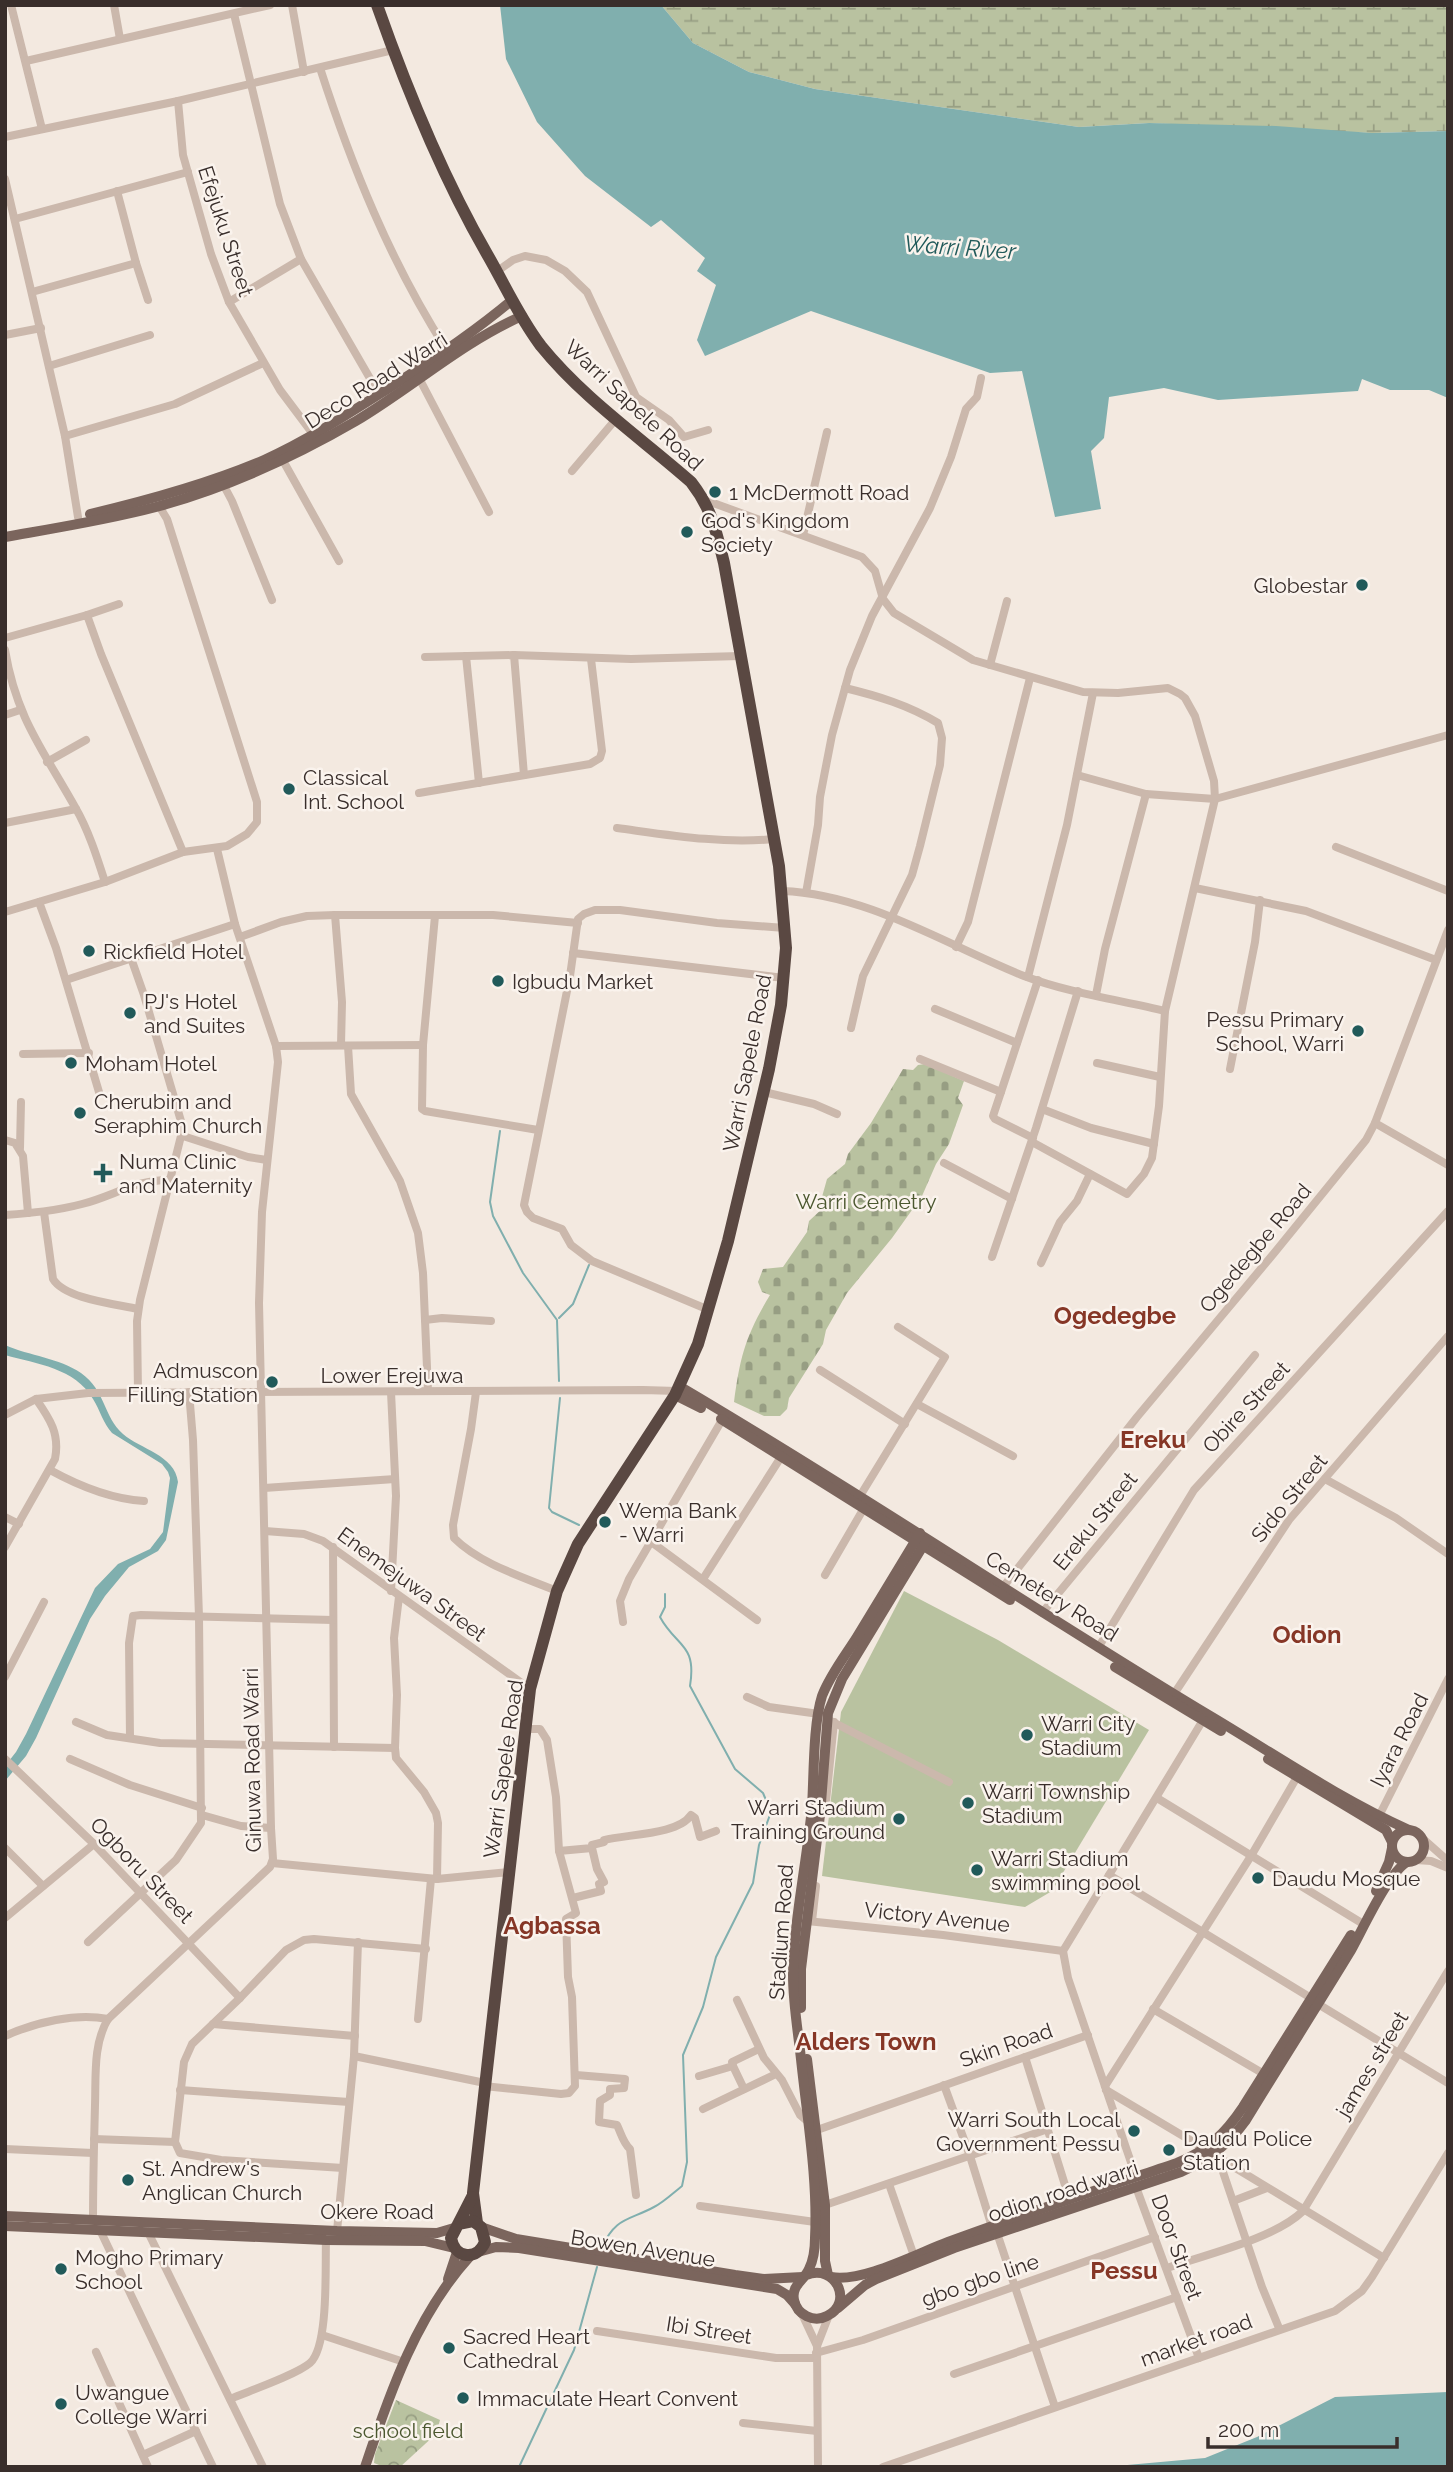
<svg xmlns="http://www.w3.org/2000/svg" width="1453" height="2472" font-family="Raleway,sans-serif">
	<defs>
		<pattern id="wetland-marsh" width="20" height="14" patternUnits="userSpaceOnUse" patternTransform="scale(1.75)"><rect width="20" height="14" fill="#b9c2a0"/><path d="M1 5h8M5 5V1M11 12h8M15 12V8" fill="none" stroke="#979e83"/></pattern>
		<pattern id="cemetery-stones" width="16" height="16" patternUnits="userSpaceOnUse" patternTransform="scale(1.75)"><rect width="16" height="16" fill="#b9c2a0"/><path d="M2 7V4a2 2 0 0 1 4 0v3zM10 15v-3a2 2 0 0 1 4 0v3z" fill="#979e83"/></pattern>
		<pattern id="park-crowns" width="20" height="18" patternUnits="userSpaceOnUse" patternTransform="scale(1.75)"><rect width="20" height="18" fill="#b9c2a0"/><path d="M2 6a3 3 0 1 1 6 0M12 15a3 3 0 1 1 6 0" fill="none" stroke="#979e83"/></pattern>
	</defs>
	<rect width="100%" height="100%" fill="#f3e9e0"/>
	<path fill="#b9c2a0" d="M904,1591L998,1640L1149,1730L1052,1891L1025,1907L822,1876L841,1712Z"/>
	<path fill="url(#wetland-marsh)" d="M661,5H1448V131L1372,133L1149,123L1079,127L815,89L749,72L693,43Z"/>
	<path fill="url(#cemetery-stones)" d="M925,1064L964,1081L958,1098L963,1105L949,1144L936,1164L922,1196L892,1238L847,1293L826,1330L823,1344L789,1398L787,1409L780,1416H764L734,1402C740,1356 746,1335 770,1295L762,1292L758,1282L763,1269L783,1267L807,1232L809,1221L823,1208L820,1204L827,1179L845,1164L848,1154L871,1123L903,1069L913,1070L918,1065Z"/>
	<path fill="url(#park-crowns)" d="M396,2400L440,2420L436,2434L400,2467H384L374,2463L375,2454Z"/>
	<g fill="#80afae">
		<path d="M500,5H661L693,43L749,72L815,89L1079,127L1149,123L1276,126L1372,133L1448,131V398L1429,390H1390L1362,379L1358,391L1218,400L1164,388L1109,397L1104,438L1091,451L1101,509L1055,517L1022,371L990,373L811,311L705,356L697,340L716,285L697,271L705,258L661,220L651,227L585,176L537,122L506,59Z"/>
		<path d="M5,1345C30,1356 59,1358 81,1373C106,1391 103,1416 123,1434C140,1449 175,1455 178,1482L166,1540L158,1551L129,1567L105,1596L90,1619L36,1738L26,1756L5,1781V1766L16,1752L26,1734L95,1588L118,1564L150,1549L163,1532L170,1478L168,1472L162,1464L112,1433C103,1423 100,1410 93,1399C75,1368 37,1364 5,1355Z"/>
		<path d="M1448,2392V2467H1105L1205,2458L1257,2437L1335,2397Z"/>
	</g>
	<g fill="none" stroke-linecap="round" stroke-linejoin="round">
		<g stroke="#80afae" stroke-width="2">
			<path d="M500,1131L490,1202L493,1216L523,1273L557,1320L559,1381"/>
			<path d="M559,1318L573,1304L589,1265"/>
			<path d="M560,1398L549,1508L552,1512L579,1525"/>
			<path d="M602,2247C616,2217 628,2221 654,2207C664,2202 673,2193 682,2186L687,2162L683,2055L703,2007L716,1957L753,1883L759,1845L771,1812L763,1793L735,1769L690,1686C697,1643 676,1647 660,1617L665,1607V1594"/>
			<path d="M519,2467L574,2350L597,2267"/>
		</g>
		<g stroke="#cbb8ac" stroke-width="8">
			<path d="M11,5L42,129"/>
			<path d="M114,5L120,39"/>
			<path d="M292,5L304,72"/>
			<path d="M234,14L280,204L301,259L379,394"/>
			<path d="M26,61L270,5"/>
			<path d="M320,68C352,167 390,261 446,349"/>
			<path d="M178,101L183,155L211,254L229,302L280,390L313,434"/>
			<path d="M5,137L178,101L393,50"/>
			<path d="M5,179L65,436L78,517"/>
			<path d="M117,191L136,263L148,300"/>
			<path d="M15,219L188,172"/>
			<path d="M496,272L513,260L525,256L546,260L565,271L587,292L636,397L669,420L684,437L708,430"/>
			<path d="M32,292L136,263"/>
			<path d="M229,302L301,259"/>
			<path d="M5,335L41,328"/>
			<path d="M49,366L150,335"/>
			<path d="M419,378L489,512"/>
			<path d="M65,436L175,404L263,363"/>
			<path d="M281,457L339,561"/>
			<path d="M572,471L616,419"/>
			<path d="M223,484L232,501L272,600"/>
			<path d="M705,500L862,557L875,571L883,599L894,613L973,660L1083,692L1118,693L1168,688L1180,694L1185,698L1195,716L1214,781L1215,799L1165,1011L1159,1106L1152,1158L1144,1174L1127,1194L1032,1142"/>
			<path d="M803,535L827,432"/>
			<path d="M87,615L119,604"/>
			<path d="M5,638L87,615L101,654L183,852"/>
			<path d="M5,650C16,717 43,750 75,807C88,829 97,857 105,882"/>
			<path d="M514,655L524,775"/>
			<path d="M466,656L479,783"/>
			<path d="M425,657L514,655L631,659L740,656"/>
			<path d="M990,665L1007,601"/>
			<path d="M845,688C878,696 908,705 938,723L942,738L940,765L920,846L912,875L863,976L851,1028"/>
			<path d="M5,715L20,710"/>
			<path d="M47,762L86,740"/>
			<path d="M1077,775L1146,794L1215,799L1448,735"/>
			<path d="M419,793L590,764L600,758L602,751L591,659"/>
			<path d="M5,823L76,809"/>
			<path d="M617,828C669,835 721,844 774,839"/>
			<path d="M1336,847L1448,891"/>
			<path d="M1195,888L1306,911L1436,960"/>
			<path d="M782,891C868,894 946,945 1024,976C1069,993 1119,1000 1165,1011"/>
			<path d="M806,893L818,825L820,797L832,735L850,670L872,616L930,508L951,457L966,409L977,397L981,378"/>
			<path d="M39,902L56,948L99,1092"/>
			<path d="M5,912L105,882L183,852L227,846L247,834L257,822V802L167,519L159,506"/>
			<path d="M335,915L342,1002L341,1045"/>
			<path d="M435,916L423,1045L422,1109L425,1111L538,1130"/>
			<path d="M240,937L281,922L307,916L335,915H493L578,923"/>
			<path d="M956,947L968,922L1030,678"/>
			<path d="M573,953L784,978"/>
			<path d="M131,958L144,995L183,1128L140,1300L137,1321L138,1392"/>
			<path d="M1028,977L1067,825L1093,693"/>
			<path d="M66,980L235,924"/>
			<path d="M1096,995L1105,949L1146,794"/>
			<path d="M935,1009L1017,1043"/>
			<path d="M276,1046L423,1045"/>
			<path d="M348,1046L351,1094L400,1181L418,1233L423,1273L428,1391"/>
			<path d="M23,1054L89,1053"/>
			<path d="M920,1059L1001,1092L993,1116L995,1119L1033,1138"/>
			<path d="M1097,1063L1160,1077"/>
			<path d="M1230,1069L1255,942L1260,900"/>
			<path d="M764,1092L814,1104L837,1114"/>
			<path d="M1001,1092L1038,980"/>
			<path d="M1042,1109L1091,1128L1154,1144"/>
			<path d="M1375,1123L1448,1165"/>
			<path d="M183,1136L248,1157L267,1160"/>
			<path d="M5,1140L15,1143L23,1156L28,1213"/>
			<path d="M20,1148L21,1102"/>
			<path d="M944,1163L1012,1199"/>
			<path d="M44,1212L53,1279C65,1299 116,1304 138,1309"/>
			<path d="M5,1215C31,1213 56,1211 82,1204C114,1196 136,1179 171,1180"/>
			<path d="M992,1257L1036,1128L1078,991"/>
			<path d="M1041,1263L1060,1222L1077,1201L1090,1174"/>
			<path d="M709,1310L592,1261L571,1245L562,1229L533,1218L527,1212L524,1205L570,976L578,919L584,914L595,910H620L717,923L785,928"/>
			<path d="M425,1320L442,1318L491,1321"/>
			<path d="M820,1370L905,1424"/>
			<path d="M476,1392L471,1429L453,1525L454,1538C480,1564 523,1577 557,1591"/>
			<path d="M917,1404L1013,1456"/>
			<path d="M5,1415L36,1399L88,1393L643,1390L677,1391"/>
			<path d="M50,1470C79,1486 110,1499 144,1501"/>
			<path d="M1325,1479L1396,1518L1448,1554"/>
			<path d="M264,1488L395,1479"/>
			<path d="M860,1496L945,1357L898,1327"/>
			<path d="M5,1517L19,1524"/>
			<path d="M265,1531L304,1534L323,1541L530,1689"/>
			<path d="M650,1541L757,1620"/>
			<path d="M5,1547L55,1459C60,1434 50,1419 36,1399"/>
			<path d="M333,1547L334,1747"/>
			<path d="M825,1575L864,1508"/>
			<path d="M703,1579L781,1457"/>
			<path d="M1003,1587L1137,1417L1275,1252L1366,1140L1375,1123L1448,930"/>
			<path d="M391,1591L396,1496L391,1392"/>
			<path d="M399,1597L394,1638L397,1695L395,1748L396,1758L424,1792L436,1813L438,1823L437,1879"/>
			<path d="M1042,1613L1255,1355"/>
			<path d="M623,1622L620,1601L629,1579L722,1420"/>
			<path d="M1098,1648L1194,1490L1448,1211"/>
			<path d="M5,1677L44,1602"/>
			<path d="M1174,1694L1289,1520L1448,1336"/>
			<path d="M747,1697L769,1707L819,1714"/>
			<path d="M829,1720L949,1782"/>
			<path d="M76,1722L107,1735L160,1743L395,1748"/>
			<path d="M130,1738L129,1643L133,1616L141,1615L333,1620"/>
			<path d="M5,1759L94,1844L240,1998"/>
			<path d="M70,1759L130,1785L202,1808"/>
			<path d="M1157,1798L1360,1922"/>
			<path d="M825,1811L834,1722"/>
			<path d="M202,1815L241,1826L271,1828"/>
			<path d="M1379,1816L1448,1679"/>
			<path d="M1421,1837L1448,1861"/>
			<path d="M5,1848L43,1886"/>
			<path d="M559,1851L592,1848V1845L604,1842V1840C627,1834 678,1835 691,1815L695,1818L700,1837L716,1831"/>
			<path d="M1416,1860L1431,1861L1448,1868"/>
			<path d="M272,1863L437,1879L509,1872"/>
			<path d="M1109,1875L1311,1998"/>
			<path d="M573,1898L601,1891L599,1884L604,1882L597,1869L592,1848"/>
			<path d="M5,1918L94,1844"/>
			<path d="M807,1921L943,1935L1063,1951"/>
			<path d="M812,1921L816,1886"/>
			<path d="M88,1942L176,1860L201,1823L199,1617L193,1440L189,1392"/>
			<path d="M737,2000L764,2058L782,2080L800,2115L807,2121"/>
			<path d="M1318,2004L1448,2083"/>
			<path d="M1153,2009L1264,2074"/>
			<path d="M418,2019L431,1879"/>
			<path d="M213,2024L355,2036"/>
			<path d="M5,2036C36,2022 75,2013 108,2019"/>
			<path d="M354,2056L485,2083"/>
			<path d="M1025,2057L1070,2201"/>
			<path d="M733,2066L744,2089"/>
			<path d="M576,2075L625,2079L624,2088L610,2089V2095L600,2101L599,2122L617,2125C621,2133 623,2143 630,2149L636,2195"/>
			<path d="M699,2076L733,2066L732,2062L759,2049"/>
			<path d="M944,2085L970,2156L992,2227"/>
			<path d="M484,2086L561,2094L569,2093L575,2086L572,1997L568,1977L566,1919L576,1913L559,1851L556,1797L547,1740L540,1729H524"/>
			<path d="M1105,2086L1251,1856L1297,1777"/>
			<path d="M180,2090L349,2102"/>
			<path d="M1106,2090L1205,2149"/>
			<path d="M703,2109L776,2074"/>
			<path d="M817,2130L1088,2035"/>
			<path d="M94,2139L175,2142"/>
			<path d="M5,2149L93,2153"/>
			<path d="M1214,2155L1384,2258"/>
			<path d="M1225,2161L1222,2165L1223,2172L1262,2287L1279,2328"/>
			<path d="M343,2168L221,2160L180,2153L175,2142L184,2062L192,2044L240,1998L286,1950L304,1940L314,1939L426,1949"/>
			<path d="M1136,2177L1068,1978L1063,1951L1203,1720"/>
			<path d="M889,2184L914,2256"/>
			<path d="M1136,2187L1199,2358"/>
			<path d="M1233,2201L1267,2188"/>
			<path d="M825,2205L1048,2129"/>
			<path d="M700,2206L815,2222"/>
			<path d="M93,2220C93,2181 94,2143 95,2105C96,2076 93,2044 108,2019L270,1867L273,1859L271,1828L259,1303L262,1212L278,1062L276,1046L235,924L217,849"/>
			<path d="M100,2230L213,2467"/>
			<path d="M337,2231L354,2056L358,1942"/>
			<path d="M148,2232L263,2467"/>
			<path d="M997,2233L1055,2407"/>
			<path d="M1167,2268C1207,2254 1274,2239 1303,2211L1448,1971"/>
			<path d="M802,2314L817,2346"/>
			<path d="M597,2331L776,2358H816"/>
			<path d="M322,2335L404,2362"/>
			<path d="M96,2352L148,2467"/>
			<path d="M816,2353L863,2340L1155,2237"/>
			<path d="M954,2374L1177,2297"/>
			<path d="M230,2399C249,2391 296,2375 310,2363C329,2346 325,2267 326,2240"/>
			<path d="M743,2423L817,2431"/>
			<path d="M143,2455L196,2431"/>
			<path d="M818,2467L817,2346L829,2315"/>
			<path d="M883,2467L1335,2311L1362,2291L1372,2277L1448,2153"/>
		</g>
		<g stroke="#7b655d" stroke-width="10">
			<path d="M90,514C149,500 208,484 264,460C308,440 348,414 389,388C431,361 473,333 511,301"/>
			<path d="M5,537C56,528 107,520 156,507C226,488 294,457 356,421C413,387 461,343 522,316"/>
			<path d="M679,1386C858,1491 1029,1607 1207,1714C1273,1753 1338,1798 1409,1830"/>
			<path d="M675,1395L701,1408"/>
			<path d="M721,1419L1010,1600"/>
			<path d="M1115,1667L1221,1731"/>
			<path d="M1268,1759L1386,1830L1392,1842"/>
			<circle cx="1408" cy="1846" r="16"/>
			<path d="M1376,1891L1389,1862L1392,1848"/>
			<path d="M801,2008V1969L820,1815L828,1713L842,1679L926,1541"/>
			<path d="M807,2059L825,2205V2261L828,2275"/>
			<path d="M5,2216L337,2231L437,2233L454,2228"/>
			<path d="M5,2226L326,2240L425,2241L454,2248"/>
			<path d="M481,2227L516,2239L735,2275L764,2279L803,2277"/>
			<path d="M478,2252L496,2247L519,2248L777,2289L787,2295L795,2304"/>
			<path d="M806,2275C836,2263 854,2303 827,2316C814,2323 797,2315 794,2300C791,2285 804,2281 809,2269C814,2259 815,2248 815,2238C818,2180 807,2117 801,2059C798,2031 793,2003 793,1975C794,1919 807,1862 812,1807C814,1776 813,1724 822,1696C830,1675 845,1656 857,1637C878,1602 899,1568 920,1533"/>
			<path d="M831,2277C862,2283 918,2253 948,2242C1024,2214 1100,2189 1177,2163C1207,2151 1225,2134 1243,2107L1351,1935"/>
			<path d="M448,2279L457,2252"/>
			<path d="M838,2308L865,2285L876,2279L954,2248L1181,2172C1209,2159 1228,2145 1246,2120C1280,2064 1316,2008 1350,1952C1362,1931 1388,1873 1407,1862"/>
			<path d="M365,2467C390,2392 417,2314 471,2255"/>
		</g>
		<g stroke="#5a4842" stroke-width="12">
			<path d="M377,5C407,90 442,176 487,254C505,285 519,317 541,346C583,398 641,438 691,482C712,509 716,531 724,563L779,866L786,948L781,1005L769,1069L728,1241L698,1344L675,1395L578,1544L557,1591L530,1689L473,2193L477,2223"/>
			<path d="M458,2224L473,2221L481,2227L485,2242C477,2261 455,2259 451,2238L472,2197"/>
		</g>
	</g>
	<g fill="#215a5a" stroke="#faf3ed" stroke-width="2.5">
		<circle cx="715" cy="492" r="7"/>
		<circle cx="687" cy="532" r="7"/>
		<circle cx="1362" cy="585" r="7"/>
		<circle cx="289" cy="789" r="7"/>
		<circle cx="89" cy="951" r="7"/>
		<circle cx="498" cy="981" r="7"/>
		<circle cx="130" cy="1013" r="7"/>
		<circle cx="1358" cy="1031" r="7"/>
		<circle cx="71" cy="1063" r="7"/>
		<circle cx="80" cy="1113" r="7"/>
		<path d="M99.5 1162.5h7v7h7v7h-7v7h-7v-7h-7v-7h7z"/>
		<circle cx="272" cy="1382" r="7"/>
		<circle cx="605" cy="1522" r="7"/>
		<circle cx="1027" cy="1735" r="7"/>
		<circle cx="968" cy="1803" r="7"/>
		<circle cx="899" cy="1819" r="7"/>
		<circle cx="977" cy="1870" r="7"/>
		<circle cx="1258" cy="1878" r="7"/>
		<circle cx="1134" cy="2131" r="7"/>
		<circle cx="1169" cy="2150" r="7"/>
		<circle cx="128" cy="2180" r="7"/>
		<circle cx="61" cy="2269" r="7"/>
		<circle cx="449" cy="2348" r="7"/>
		<circle cx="463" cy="2398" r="7"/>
		<circle cx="61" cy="2404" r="7"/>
	</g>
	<g text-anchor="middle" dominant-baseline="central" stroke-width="5" stroke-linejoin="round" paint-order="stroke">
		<g font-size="21" fill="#392e2b" stroke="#faf3ed">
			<text transform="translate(226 231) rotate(72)">Efejuku Street</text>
			<text transform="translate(376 380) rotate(-32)">Deco Road Warri</text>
			<text transform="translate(634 405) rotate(43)">Warri Sapele Road</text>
			<text transform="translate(747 1063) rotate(-79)">Warri Sapele Road</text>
			<text transform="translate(1255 1248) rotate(-50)">Ogedegbe Road</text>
			<text x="392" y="1375">Lower Erejuwa</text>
			<text transform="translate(1246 1407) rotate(-47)">Obire Street</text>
			<text transform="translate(1289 1498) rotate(-51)">Sido Street</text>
			<text transform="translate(1095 1521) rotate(-51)">Ereku Street</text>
			<text transform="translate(412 1584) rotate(36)">Enemejuwa Street</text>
			<text transform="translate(1052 1596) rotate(32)">Cemetery Road</text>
			<text transform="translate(1399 1740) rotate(-63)">Iyara Road</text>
			<text transform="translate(252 1760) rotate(-91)">Ginuwa Road Warri</text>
			<text transform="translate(503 1769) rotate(-82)">Warri Sapele Road</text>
			<text transform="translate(142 1870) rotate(46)">Ogboru Street</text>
			<text transform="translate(937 1917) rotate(6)">Victory Avenue</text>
			<text transform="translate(781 1932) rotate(-86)">Stadium Road</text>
			<text transform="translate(1006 2045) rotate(-19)">Skin Road</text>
			<text transform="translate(1372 2064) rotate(-59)">james street</text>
			<text transform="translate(1063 2191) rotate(-18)">odion road warri</text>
			<text x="377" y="2211">Okere Road</text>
			<text transform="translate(1177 2247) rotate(70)">Door Street</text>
			<text transform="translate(643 2248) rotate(9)">Bowen Avenue</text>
			<text transform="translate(980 2280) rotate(-19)">gbo gbo line</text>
			<text transform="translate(709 2330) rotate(9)">Ibi Street</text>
			<text transform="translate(1196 2340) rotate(-20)">market road</text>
		</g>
		<g font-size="21" fill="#392e2b" stroke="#faf3ed" text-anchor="start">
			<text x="729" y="492">1 McDermott Road</text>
			<text x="701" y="520">God's Kingdom<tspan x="701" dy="24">Society</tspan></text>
			<text x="1348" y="585" text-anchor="end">Globestar</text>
			<text x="303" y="777">Classical<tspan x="303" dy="24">Int. School</tspan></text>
			<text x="103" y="951">Rickfield Hotel</text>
			<text x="512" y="981">Igbudu Market</text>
			<text x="144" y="1001">PJ's Hotel<tspan x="144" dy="24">and Suites</tspan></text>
			<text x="1344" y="1019" text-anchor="end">Pessu Primary<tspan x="1344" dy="24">School, Warri</tspan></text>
			<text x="85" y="1063">Moham Hotel</text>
			<text x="94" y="1101">Cherubim and<tspan x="94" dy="24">Seraphim Church</tspan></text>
			<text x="119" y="1161">Numa Clinic<tspan x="119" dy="24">and Maternity</tspan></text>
			<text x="258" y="1370" text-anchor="end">Admuscon<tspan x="258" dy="24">Filling Station</tspan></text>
			<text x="619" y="1510">Wema Bank<tspan x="619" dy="24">- Warri</tspan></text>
			<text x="1041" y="1723">Warri City<tspan x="1041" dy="24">Stadium</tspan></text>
			<text x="982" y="1791">Warri Township<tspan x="982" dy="24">Stadium</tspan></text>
			<text x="885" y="1807" text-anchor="end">Warri Stadium<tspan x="885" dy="24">Training Ground</tspan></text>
			<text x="991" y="1858">Warri Stadium<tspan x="991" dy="24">swimming pool</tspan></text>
			<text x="1272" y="1878">Daudu Mosque</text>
			<text x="1120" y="2119" text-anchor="end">Warri South Local<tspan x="1120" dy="24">Government Pessu</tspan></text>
			<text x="1183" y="2138">Daudu Police<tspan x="1183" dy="24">Station</tspan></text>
			<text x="142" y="2168">St. Andrew's<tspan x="142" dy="24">Anglican Church</tspan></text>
			<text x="75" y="2257">Mogho Primary<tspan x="75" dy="24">School</tspan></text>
			<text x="463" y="2336">Sacred Heart<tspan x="463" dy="24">Cathedral</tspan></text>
			<text x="75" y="2392">Uwangue<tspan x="75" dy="24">College Warri</tspan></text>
			<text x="477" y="2398">Immaculate Heart Convent</text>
		</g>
		<g font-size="21" fill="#4b572f" stroke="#faf3ed">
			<text x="866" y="1201">Warri Cemetry</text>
			<text x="408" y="2430">school field</text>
		</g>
		<g font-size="23" font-style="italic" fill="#215a5a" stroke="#faf3ed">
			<text transform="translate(960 247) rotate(4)">Warri River</text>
		</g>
		<g font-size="24" font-weight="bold" fill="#863626" stroke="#faf3ed">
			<text x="1115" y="1315">Ogedegbe</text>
			<text x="1153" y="1439">Ereku</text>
			<text x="1307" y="1634">Odion</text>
			<text x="552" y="1925">Agbassa</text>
			<text x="866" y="2041">Alders Town</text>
			<text x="1124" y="2270">Pessu</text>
		</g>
	</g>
	<rect width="1453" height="2472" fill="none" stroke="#392e2b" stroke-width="14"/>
	<path d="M1208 2437v10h189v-10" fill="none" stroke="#392e2b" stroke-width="3.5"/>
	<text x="1218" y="2437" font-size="21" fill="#392e2b" stroke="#faf3ed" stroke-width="5" paint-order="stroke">200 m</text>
</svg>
